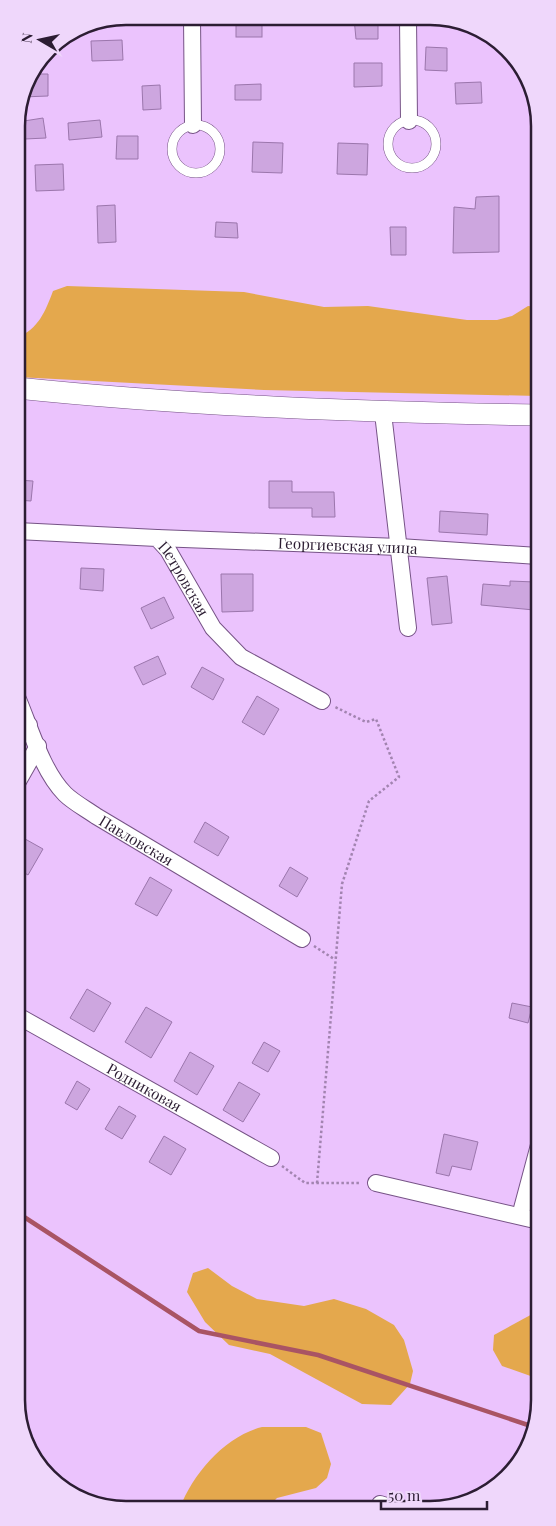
<svg xmlns="http://www.w3.org/2000/svg" width="556" height="1526" font-family="'Playfair Display',serif">
	<rect width="100%" height="100%" fill="#ebc3fd"/>
	<g fill="#e4a84d">
		<path d="M67,286L244,292L324,307L368,306L467,320H497L512,316L528,306L538,307V396L264,390L17,377V338C39,328 45,312 53,291Z"/>
		<path d="M208,1268L232,1286L257,1299L304,1306L334,1299L366,1309L394,1325L404,1340L413,1371L410,1384L391,1405L362,1404L270,1354L229,1345L205,1322L187,1292L193,1273Z"/>
		<path d="M536,1312H539V1379L502,1366L493,1350L494,1335Z"/>
		<path d="M262,1427H306L321,1433L331,1464L327,1478L316,1488L277,1498L267,1508H180C193,1473 226,1436 262,1427Z"/>
	</g>
	<g fill="none" stroke-linecap="round" stroke-linejoin="round">
		<path stroke="#a95464" stroke-width="4.5" d="M18,1213L199,1331L318,1355L531,1426"/>
	</g>
	<g fill="#cda6df" stroke="#9b76ac">
		<rect x="236" y="17" width="26" height="20"/>
		<path d="M354,18H378V39H356Z"/>
		<path d="M122,40L123,60L92,61L91,41Z"/>
		<path d="M426,47L447,48V71L425,70Z"/>
		<path d="M354,63H382V86L354,87Z"/>
		<path d="M30,74H48V96L22,97Z"/>
		<path d="M481,82L482,103L456,104L455,83Z"/>
		<path d="M261,84V100H235V85Z"/>
		<path d="M160,85L161,109L143,110L142,86Z"/>
		<path d="M43,118L46,138L25,139L24,121Z"/>
		<path d="M100,120L102,137L69,140L68,123Z"/>
		<path d="M117,136H138V159H116Z"/>
		<path d="M253,142L283,143L282,173L252,172Z"/>
		<path d="M338,143L368,144L367,175L337,174Z"/>
		<path d="M63,164L64,190L36,191L35,165Z"/>
		<path d="M499,196V252L453,253L454,207L475,209L476,197Z"/>
		<path d="M115,205L116,242L98,243L97,206Z"/>
		<path d="M216,222L237,223L238,238L215,237Z"/>
		<path d="M390,227H406V255H391Z"/>
		<path d="M17,480L33,481L31,501L17,500Z"/>
		<path d="M269,481H292V492H334L335,517H312V508H269Z"/>
		<path d="M440,511L488,514L487,535L439,532Z"/>
		<path d="M81,568L104,569L103,591L80,589Z"/>
		<path d="M221,574H253V611L222,612Z"/>
		<path d="M447,576L452,623L432,625L427,578Z"/>
		<path d="M510,581L535,582L534,610L481,605L483,584L510,586Z"/>
		<path d="M164,597L174,618L151,629L141,608Z"/>
		<path d="M158,656L166,674L143,685L134,667Z"/>
		<path d="M202,667L224,679L213,700L191,687Z"/>
		<path d="M257,696L279,709L264,735L242,722Z"/>
		<path d="M205,822L229,837L218,856L194,842Z"/>
		<path d="M18,835L43,849L28,875L18,869Z"/>
		<path d="M290,867L308,878L297,897L279,886Z"/>
		<path d="M150,877L172,890L157,916L135,904Z"/>
		<path d="M87,989L111,1003L94,1032L70,1018Z"/>
		<path d="M512,1003L532,1007L528,1023L509,1018Z"/>
		<path d="M146,1007L172,1022L151,1058L125,1042Z"/>
		<path d="M264,1042L280,1051L268,1072L252,1063Z"/>
		<path d="M190,1052L214,1066L197,1095L174,1081Z"/>
		<path d="M77,1081L90,1089L77,1110L65,1103Z"/>
		<path d="M239,1082L260,1094L243,1122L223,1110Z"/>
		<path d="M119,1106L136,1116L122,1139L105,1129Z"/>
		<path d="M444,1134L478,1142L471,1170L452,1166L449,1176L436,1173Z"/>
		<path d="M164,1136L186,1149L171,1175L149,1162Z"/>
	</g>
	<g fill="none" stroke-linecap="round" stroke-linejoin="round">
		<g stroke="#765386" stroke-width="10">
			<g id="service">
				<circle cx="412" cy="144" r="24"/>
				<circle cx="196" cy="149" r="24"/>
			</g>
		</g>
		<g stroke="#765386" stroke-width="18">
			<g id="minor">
				<path d="M192,17L193,125"/>
				<path d="M408,18L409,121"/>
				<path d="M383,413L408,628"/>
				<path id="s1" d="M17,531L157,538L168,550L213,628L241,657L322,701"/>
				<path id="s2" d="M157,538L399,547L538,556"/>
				<path id="s3" d="M17,697C30,727 42,771 65,794C73,802 86,809 96,816L302,939"/>
				<path d="M17,740L29,725"/>
				<path d="M17,783L38,746"/>
				<path id="s4" d="M18,1016L271,1158"/>
				<path d="M376,1183L539,1221"/>
				<path d="M520,1216L539,1145"/>
				<path d="M380,1504L393,1508"/>
			</g>
		</g>
		<g stroke="#765386" stroke-width="22">
			<path id="tertiary" d="M17,388C190,406 364,412 538,415"/>
		</g>
		<g stroke="#a284b0" stroke-width="2.5" stroke-dasharray="2.5 2.5" stroke-linecap="butt">
			<path d="M314,946L334,959"/>
			<path d="M282,1166L305,1183H361"/>
			<path d="M317,1183L342,884L369,801L399,777L376,719L366,722L335,707"/>
			<path d="M47,1474L106,1508"/>
		</g>
		<use href="#service" stroke="#fff" stroke-width="9"/>
		<use href="#minor" stroke="#fff" stroke-width="16"/>
		<use href="#tertiary" stroke="#fff" stroke-width="21"/>
	</g>
	<g text-anchor="middle" dominant-baseline="central" stroke-width="4" stroke-linejoin="round" paint-order="stroke">
		<g font-size="15" fill="#2c1d33" stroke="#efd7fb">
			<text stroke="none"><textPath href="#s2" startOffset="191">Георгиевская улица</textPath></text>
			<text stroke="none"><textPath href="#s1" startOffset="189">Петровская</textPath></text>
			<text stroke="none"><textPath href="#s3" startOffset="194">Павловская</textPath></text>
			<text stroke="none"><textPath href="#s4" startOffset="145">Родниковая</textPath></text>
		</g>
	</g>
	<path d="M0 0H556V1526H0ZM126 25H430A101 101 0 0 1 531 126V1400A101 101 0 0 1 430 1501H126A101 101 0 0 1 25 1400V126A101 101 0 0 1 126 25Z" fill="#efd7fb" fill-rule="evenodd"/>
	<path fill="none" stroke="#2c1d33" stroke-width="2.5" d="M126 25H430A101 101 0 0 1 531 126V1400A101 101 0 0 1 430 1501H126A101 101 0 0 1 25 1400V126A101 101 0 0 1 126 25Z"/>
	<g transform="translate(40 40) rotate(279)" stroke="#efd7fb" stroke-width="4" paint-order="stroke">
	<path d="M0-4L9 19L0 12L-9 19Z" fill="#2c1d33"/>
	<text y="-8" font-size="14" font-weight="bold" text-anchor="middle" fill="#2c1d33">N</text>
	</g>
	<path d="M381 1501v8h106v-8" fill="none" stroke="#2c1d33" stroke-width="2.5"/>
	<text x="388" y="1501" font-size="15" fill="#2c1d33" stroke="#efd7fb" stroke-width="4" paint-order="stroke">50 m</text>
</svg>
